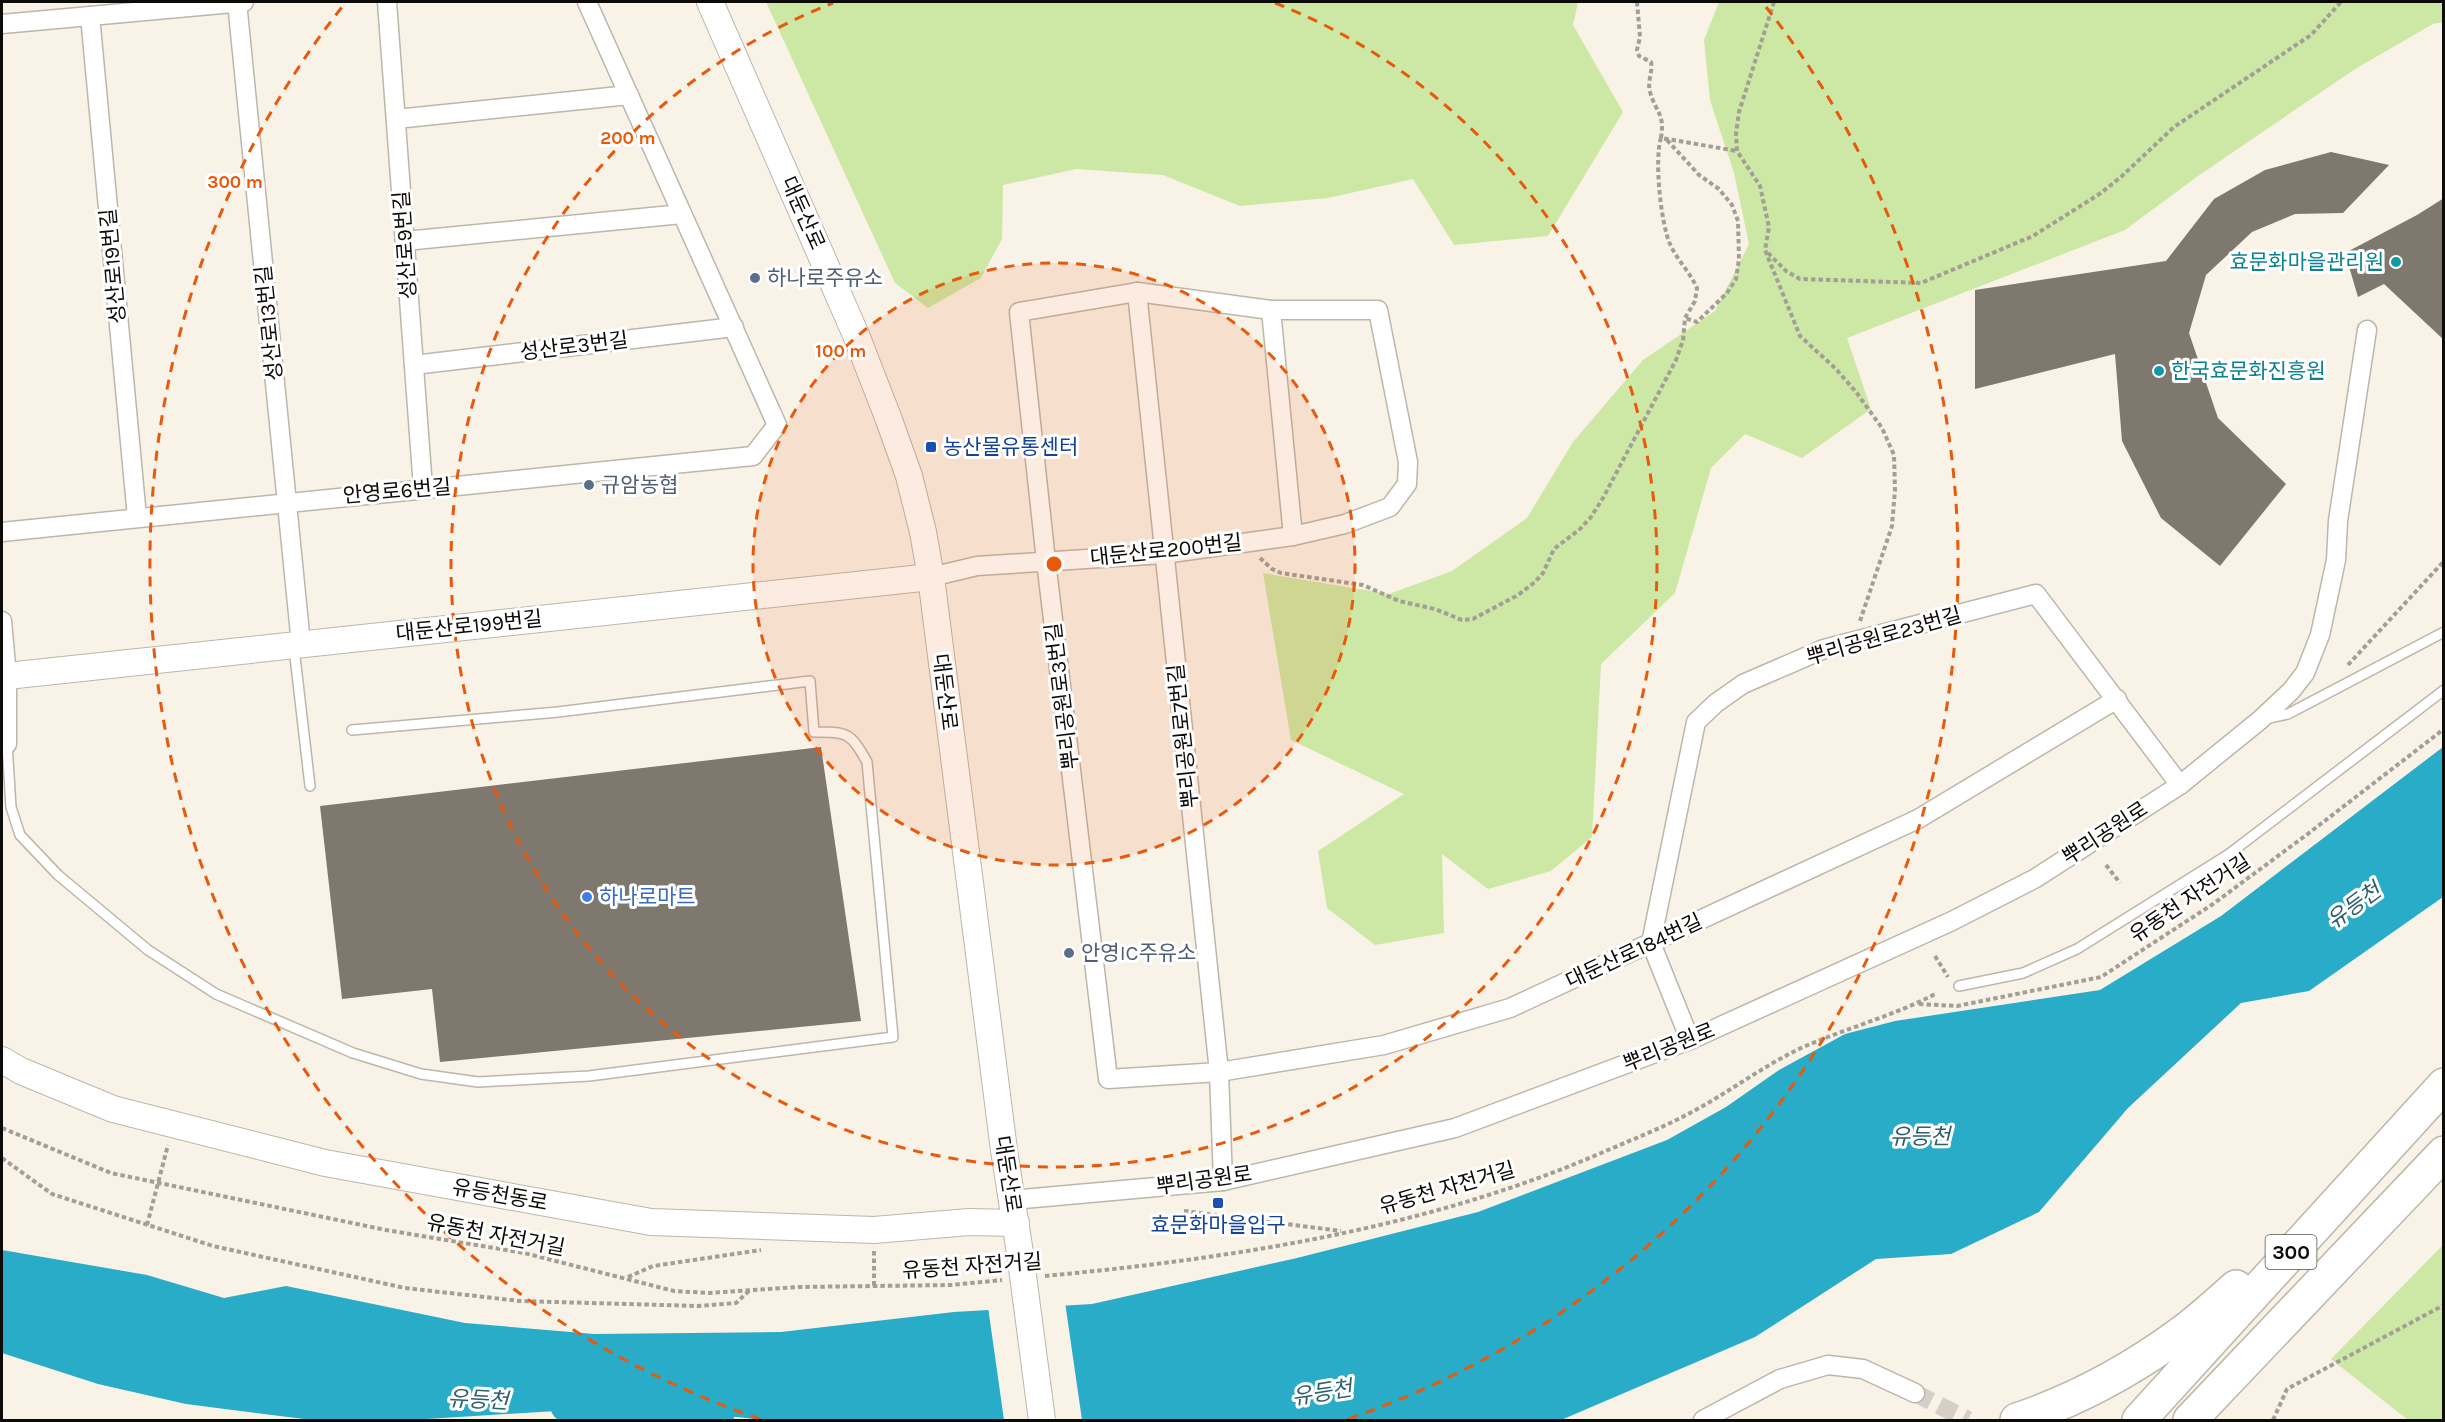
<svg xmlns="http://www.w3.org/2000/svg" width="2445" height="1422" font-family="Karla,'Noto Sans KR',sans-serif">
	<rect width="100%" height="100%" fill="#f9f2e7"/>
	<g fill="#cce8a4">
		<path d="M766,2H1578L1573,25L1623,112L1548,236L1454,245L1413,179L1328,198L1240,206L1163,175L1076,169L1003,185L1002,239L981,278L928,308L895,283Z"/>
		<path d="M1719,2H2443L2444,22L2433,24L2355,69L2198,176L2125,230L1847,338L1871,409L1802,458L1745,434L1711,468L1675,593L1601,664L1592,837L1551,871L1488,889L1442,854L1444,933L1375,945L1327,908L1318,851L1404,794L1291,740L1263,573L1389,594L1452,571L1527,518L1573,442L1643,360L1715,311L1749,244L1734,173L1710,100L1704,40Z"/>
		<path d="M2443,1245V1420H2408L2331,1359Z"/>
	</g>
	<path fill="#28acc8" d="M2443,747V897L2309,991L2241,1003L2128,1108L2039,1212L1951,1254L1876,1259L1755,1337L1561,1420H764L635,1406L411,1420H312L186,1404L98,1384L2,1353V1250L147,1275L224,1298L286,1286L465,1323L594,1334L781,1332L954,1312L1092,1304L1297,1258L1478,1212L1667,1140L1726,1107L1779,1070L1845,1034L1895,1021L2100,990L2221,916Z"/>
	<path fill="#f9f2e7" d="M1065,1302L1082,1420H1004L988,1307Z"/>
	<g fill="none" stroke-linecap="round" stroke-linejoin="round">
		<path stroke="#28acc8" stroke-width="36" d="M568,1405L717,1412"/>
	</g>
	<g fill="#7e786e">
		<path d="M2331,152L2389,165L2343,213L2295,214L2252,232L2206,275L2189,333L2218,418L2286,484L2220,566L2161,518L2122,441L2115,354L1975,389V290L2166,261L2214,199L2265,170Z"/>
		<path d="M2444,198V340L2384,284L2358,297L2345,253L2417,215Z"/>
		<path d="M821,747L861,1021L440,1062L432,989L342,999L320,806Z"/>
	</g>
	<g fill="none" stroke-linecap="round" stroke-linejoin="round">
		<path stroke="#d6cfc6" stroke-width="18" stroke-dasharray="18 9" stroke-linecap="butt" d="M1915,1393L1968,1420"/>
		<g stroke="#bdb6ab" stroke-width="12">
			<g id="lane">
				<path d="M294,648L310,786"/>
				<path d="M2265,719L2288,714L2444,632"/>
				<path d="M7,744L11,807L20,835L58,875L148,950L216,994L353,1053L421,1074L478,1082L589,1076L893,1037L867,762C850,732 848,732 814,732L810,681L558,712L352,730"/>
				<path d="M1959,986L2023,973L2077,949L2229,854L2444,690"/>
			</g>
		</g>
		<g stroke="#bdb6ab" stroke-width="21">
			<g id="street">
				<path d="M237,2L301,644"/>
				<path d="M387,2L423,488"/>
				<path d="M90,16L137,517"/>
				<path d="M2,24L244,2"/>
				<path d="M396,119L629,95"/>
				<path d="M405,241L682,214"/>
				<path d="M1137,292L1219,1072L1223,1181"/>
				<path d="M1271,310L1293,536"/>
				<path d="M414,365L734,327"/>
				<path d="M2,532L753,456L777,425L587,2"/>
				<path d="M931,577L977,566L1164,554L1293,536L1345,524L1390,507L1407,484L1408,462L1378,310H1271L1137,292L1019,312L1046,561L1108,1079L1219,1072L1384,1045L1510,1008L1918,819L2117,699"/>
				<path d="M2,621L7,676V744"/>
				<path d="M1690,1040L1651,943L1696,722L1716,703L1743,684L1824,649L2036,594L2180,785"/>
				<path d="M1012,1200L1223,1181L1455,1128L1690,1040L1952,921L2036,878L2180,785L2260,720L2291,691L2305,673L2320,635L2336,560L2338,521L2367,330"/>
				<path d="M1703,1420L1780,1379L1828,1365L1863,1369L1915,1393"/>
			</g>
		</g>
		<g stroke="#bdb6ab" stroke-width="28">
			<g id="secondary">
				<path d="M710,2L856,335L889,420L909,476L923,532L931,577L1004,1150L1020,1253"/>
				<path d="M7,676L931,577"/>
				<path d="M2,1060L21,1071L113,1109L325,1163L651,1222L874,1230L969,1222L1016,1223"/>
			</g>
		</g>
		<g stroke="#bdb6ab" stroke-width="36">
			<g id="highway">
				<path d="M2017,1420C2076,1400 2133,1369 2183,1332C2202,1318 2219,1302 2236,1287"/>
				<path d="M2139,1420L2444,1085"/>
				<path d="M2190,1420L2444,1153"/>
			</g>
		</g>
		<g stroke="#a39e96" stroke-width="4" stroke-dasharray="4.5 3" stroke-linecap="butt">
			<path d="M1637,2L1640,37L1637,50L1639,56L1651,62C1653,72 1647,82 1650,92C1656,113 1665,113 1661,138"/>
			<path d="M1774,2L1739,112L1736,134L1737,151L1760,186L1769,227L1765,250L1800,336L1835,368L1856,392L1882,428L1894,455L1895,490L1892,526L1860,621"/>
			<path d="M1667,140L1699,175L1719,189L1732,205L1738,221L1739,259L1736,279L1727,293L1697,322L1685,318"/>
			<path d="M1768,253L1786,271L1800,279L1921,283L2033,236L2101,193L2122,176L2174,127L2311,35L2341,2"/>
			<path d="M1260,558L1272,569L1281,573L1363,585L1399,601L1435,609L1462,620L1473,619L1518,595L1535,582L1543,573L1554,549L1580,529L1591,517L1603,498L1676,360L1683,340L1685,318L1695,301L1697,288C1690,272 1677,260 1670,244C1661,224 1654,159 1661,138L1737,151"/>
			<path d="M2348,665L2444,561"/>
			<path d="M2106,865L2120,883"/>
			<path d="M1935,956L1948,977"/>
			<path d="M1919,1004L1957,1006L2101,977L2213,904L2309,833L2444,729"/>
			<path d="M2,1128L111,1173L386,1230L524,1253L674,1291L709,1293L799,1287L951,1285L1002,1280"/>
			<path d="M2,1158L52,1194L213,1246L405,1288L520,1301L698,1306L736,1303L750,1290"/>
			<path d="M1184,1211L1341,1231"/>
			<path d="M147,1225L168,1145"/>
			<path d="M874,1251V1286"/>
			<path d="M1045,1276C1236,1258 1431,1228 1608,1150C1636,1138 1664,1127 1690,1113C1728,1093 1763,1066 1801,1048C1846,1028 1894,1016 1937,993"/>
			<path d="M628,1277L653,1266L761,1250"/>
			<path d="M2273,1420L2287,1389L2444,1305"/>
		</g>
		<use href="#lane" stroke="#fff" stroke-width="9"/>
		<use href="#street" stroke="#fff" stroke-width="18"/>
		<use href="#secondary" stroke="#fff" stroke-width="26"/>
		<use href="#highway" stroke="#fff" stroke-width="33"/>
		<g stroke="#bdb6ab" stroke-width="28" stroke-linecap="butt">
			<path id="secondary-bridge" d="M1020,1253L1042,1420"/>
		</g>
		<use href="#secondary-bridge" stroke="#fff" stroke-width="26"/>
	</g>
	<circle cx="1054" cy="564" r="301" fill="#e8590c" fill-opacity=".12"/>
	<g fill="none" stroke="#e8590c" stroke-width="3" stroke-dasharray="10 8">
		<circle cx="1054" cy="564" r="301"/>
		<path d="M1275 3A603 603 0 1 1 833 3"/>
		<path d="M760 1419A904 904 0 0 1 342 7M1766 7A904 904 0 0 1 1348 1419"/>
	</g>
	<g fill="#0f9aa8" stroke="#fff" stroke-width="2">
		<circle cx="2396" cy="262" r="6"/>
		<circle cx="2159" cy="371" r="6"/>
	</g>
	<g fill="#5c6f8a" stroke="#fff" stroke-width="2">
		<circle cx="755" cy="278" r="6"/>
		<circle cx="589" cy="485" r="6"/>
		<circle cx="1069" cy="953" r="6"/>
	</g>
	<g fill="#1a4fb4" stroke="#fff" stroke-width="2">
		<rect x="925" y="441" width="12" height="12" rx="3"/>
		<rect x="1212" y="1197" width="12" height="12" rx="3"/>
	</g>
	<circle fill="#3f7fe0" stroke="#fff" stroke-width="2" cx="587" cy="897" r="6"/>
	<g text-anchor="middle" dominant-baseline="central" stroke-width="6" stroke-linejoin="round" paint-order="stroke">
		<rect fill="#fff" stroke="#565452" stroke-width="1.5" x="2265.5" y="1235" width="51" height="34" rx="4.5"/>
		<g font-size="20" font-weight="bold" fill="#0d0b08">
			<text x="2291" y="1252">300</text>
		</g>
		<g font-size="21" fill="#0d0b08" stroke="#fff">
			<text transform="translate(803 213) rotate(66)">대둔산로</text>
			<text transform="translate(405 245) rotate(-94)">성산로9번길</text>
			<text transform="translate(113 266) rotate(-95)">성산로19번길</text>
			<text transform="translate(269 323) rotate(-96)">성산로13번길</text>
			<text transform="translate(574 346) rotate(-7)">성산로3번길</text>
			<text transform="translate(397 491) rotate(-5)">안영로6번길</text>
			<text transform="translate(1166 550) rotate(-6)">대둔산로200번길</text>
			<text transform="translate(469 626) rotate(-6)">대둔산로199번길</text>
			<text transform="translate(1884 636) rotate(-16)">뿌리공원로23번길</text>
			<text transform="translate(945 692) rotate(83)">대둔산로</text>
			<text transform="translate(1062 696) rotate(-97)">뿌리공원로3번길</text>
			<text transform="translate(1183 736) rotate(-96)">뿌리공원로7번길</text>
			<text transform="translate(2105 833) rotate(-33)">뿌리공원로</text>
			<text transform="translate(2190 898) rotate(-34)">유동천 자전거길</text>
			<text transform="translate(1634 951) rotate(-25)">대둔산로184번길</text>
			<text transform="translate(1669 1047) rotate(-22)">뿌리공원로</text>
			<text transform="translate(1008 1174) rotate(81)">대둔산로</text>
			<text transform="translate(1204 1180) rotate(-8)">뿌리공원로</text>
			<text transform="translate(1447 1188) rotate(-16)">유동천 자전거길</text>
			<text transform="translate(500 1195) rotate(10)">유등천동로</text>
			<text transform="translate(496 1235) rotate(11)">유동천 자전거길</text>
			<text transform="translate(972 1266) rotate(-4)">유동천 자전거길</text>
		</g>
		<g font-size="21" fill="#0d838f" stroke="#fff" text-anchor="end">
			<text x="2384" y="262">효문화마을관리원</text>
			<text x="2171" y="371" text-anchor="start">한국효문화진흥원</text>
		</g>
		<g font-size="21" fill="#4e5e75" stroke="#fff" text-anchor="start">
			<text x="767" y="278">하나로주유소</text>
			<text x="601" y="485">규암농협</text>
			<text x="1081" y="953">안영IC주유소</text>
		</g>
		<g font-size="21" fill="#164399" stroke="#fff" text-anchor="start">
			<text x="943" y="447">농산물유통센터</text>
			<text x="1218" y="1225" text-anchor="middle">효문화마을입구</text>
		</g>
		<g font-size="21" fill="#366cbe" stroke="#fff" text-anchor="start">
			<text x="599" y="897">하나로마트</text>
		</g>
		<g font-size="22" font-style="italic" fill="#2d606c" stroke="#fff">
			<text transform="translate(2354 906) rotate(-36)">유등천</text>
			<text x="1920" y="1137">유등천</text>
			<text transform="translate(1322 1393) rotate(-9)">유등천</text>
			<text transform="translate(478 1400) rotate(3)">유등천</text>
		</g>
	</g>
	<circle cx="1054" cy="564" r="9" fill="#e8590c" stroke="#fff" stroke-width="3"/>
	<g font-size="18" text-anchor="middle" font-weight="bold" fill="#e8590c" stroke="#fff" stroke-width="6" stroke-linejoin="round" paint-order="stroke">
		<text x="628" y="144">200 m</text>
		<text x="235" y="188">300 m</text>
		<text x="841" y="357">100 m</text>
	</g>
	<rect width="2445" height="1422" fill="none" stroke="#0d0b08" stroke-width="6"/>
</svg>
